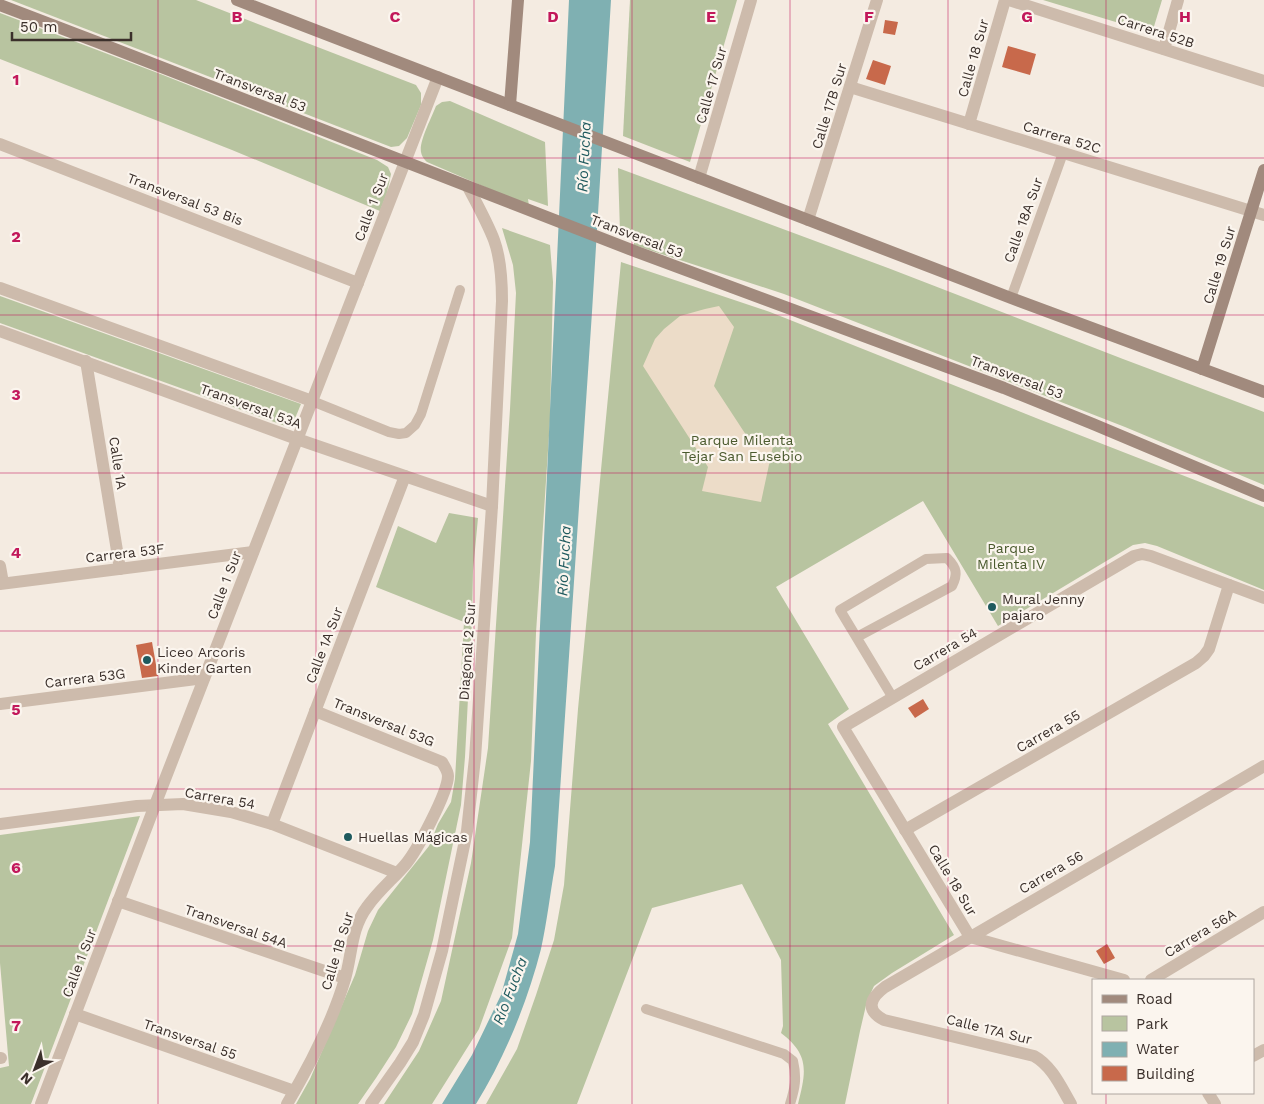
<svg xmlns="http://www.w3.org/2000/svg" width="1264" height="1104" font-family="'Work Sans',sans-serif">
	<rect width="100%" height="100%" fill="#f4ebe1"/>
	<g fill="#b8c4a0">
		<path d="M11,0H196L416,85L421,93V105L407,138L399,146L391,147Z"/>
		<path d="M630,0H737L690,162L623,136Z"/>
		<path d="M1043,0H1162L1152,33Z"/>
		<path d="M0,13L163,75L377,160L388,167L391,174L387,193L380,211L232,150L0,59Z"/>
		<path d="M450,101L545,142L548,206L528,199L529,206L427,162C424,159 422,157 421,152C419,141 432,117 436,106L442,102Z"/>
		<path d="M618,168L888,268L1123,359L1264,412V485L1125,427L784,294L634,245V237L620,232Z"/>
		<path d="M502,228L550,245L553,282L550,420L536,633L531,761L512,938L479,1029L432,1104H384L419,1051L441,1001L471,863L488,748L510,409L516,293L513,265Z"/>
		<path d="M621,262L770,312L1041,420L1264,507V590L1157,546L1145,543L1133,545L998,626L923,501L776,587L849,709L828,724L954,935L892,973L874,986L867,1001L860,1031L845,1104H798C806,1072 810,1055 781,1033L783,1026L781,960L742,884L652,908L577,1104H486L517,1049L536,995L554,940L564,885L578,709Z"/>
		<path d="M0,296L301,404L291,428L0,323Z"/>
		<path d="M449,513L478,518L473,571L472,620L465,757L461,805L433,940L412,1014L396,1047L376,1078L358,1104H296L310,1079L355,975L368,931L378,910L429,846L438,824L451,802L455,779L464,622L376,587L398,526L436,543Z"/>
		<path d="M140,816L31,1104H0V1068L9,1066L0,963V835Z"/>
	</g>
	<path fill="#ecdcc8" d="M719,306L734,327L714,386L750,441L773,446L761,502L702,491L708,467L643,366L655,339L664,329L680,316L705,309Z"/>
	<path fill="#7fb0b2" d="M569,0H611L592,312L555,866C550,894 547,922 541,949C527,1003 505,1057 476,1104H442L472,1055L501,995L518,934L530,842Z"/>
	<g fill="#c8694b">
		<path d="M885,20L898,22L895,35L883,33Z"/>
		<path d="M1008,46L1036,54L1030,75L1002,67Z"/>
		<path d="M873,60L891,66L885,85L866,79Z"/>
		<path d="M152,642L158,676L142,678L136,645Z"/>
		<path d="M923,699L929,709L915,718L908,708Z"/>
		<path d="M1107,944L1115,958L1104,964L1096,951Z"/>
	</g>
	<g fill="none" stroke-linecap="round" stroke-linejoin="round">
		<g stroke="#cdbbac" stroke-width="10">
			<path d="M1011,298L1063,153"/>
			<path d="M312,401L389,432L399,434L406,433L415,425L421,414L460,290"/>
			<path d="M857,637L952,586C958,574 957,568 947,558L926,559L840,610L893,698"/>
			<path d="M646,1009L784,1054L793,1061C797,1078 795,1088 790,1104"/>
		</g>
		<g stroke="#cdbbac" stroke-width="12">
			<path d="M1009,0L1264,81"/>
			<path d="M1164,49L1178,0"/>
			<path d="M850,87L1264,215"/>
			<path d="M969,124L1005,0"/>
			<path d="M0,144L358,283"/>
			<path d="M699,178L751,0"/>
			<path d="M808,220L877,0"/>
			<path d="M0,288L312,401"/>
			<path d="M0,331L297,439L492,506"/>
			<path d="M86,361L120,569"/>
			<path d="M0,566L3,583"/>
			<path d="M0,584L253,552"/>
			<path d="M0,704L204,678"/>
			<path d="M0,824L137,806L183,804L231,812L272,824L397,873"/>
			<path d="M272,824L405,476"/>
			<path d="M905,830L1196,663L1204,656L1209,649L1229,585"/>
			<path d="M118,901L345,978"/>
			<path d="M1124,980L970,937L843,727L1134,556L1142,554L1151,556L1264,598"/>
			<path d="M1151,980L1264,912"/>
			<path d="M75,1014L294,1091"/>
			<path d="M1253,1056L1264,1050"/>
			<path d="M0,1058H1"/>
			<path d="M1208,1093L1215,1104"/>
			<path d="M41,1104L155,805L438,77"/>
			<path d="M287,1104C310,1065 332,1023 345,979C352,955 351,928 367,907C378,891 393,879 405,865C417,851 448,792 448,776C448,771 444,766 442,762L315,711"/>
			<path d="M371,1104L400,1063L413,1042L424,1015L442,951L467,831L475,758L492,506L502,301C502,280 501,259 494,240C487,222 477,204 468,187"/>
			<path d="M1071,1104C1061,1087 1052,1066 1034,1056L884,1020C865,1010 870,998 885,987L1264,766"/>
		</g>
		<g stroke="#a18a7d" stroke-width="12">
			<path d="M237,0L1011,298L1264,392"/>
			<path d="M0,5L97,42L637,252L1004,388L1093,424L1264,496"/>
			<path d="M510,105L518,0"/>
			<path d="M1202,369L1264,170"/>
		</g>
	</g>
	<path fill="none" stroke="#c2185b" stroke-width="1" stroke-opacity="0.55" d="M158,0V1104M316,0V1104M474,0V1104M632,0V1104M790,0V1104M948,0V1104M1106,0V980M0,158H1264M0,315H1264M0,473H1264M0,631H1264M0,789H1264M0,946H1264M1106,1093V1104"/>
	<g fill="#1f5a5e" stroke="#fbf5ee" stroke-width="2">
		<circle cx="992" cy="607" r="5"/>
		<circle cx="147" cy="660" r="5"/>
		<circle cx="348" cy="837" r="5"/>
	</g>
	<g text-anchor="middle" dominant-baseline="central" stroke-width="4.5" stroke-linejoin="round" paint-order="stroke">
		<g font-size="14" fill="#3b302b" stroke="#fbf5ee">
			<text transform="translate(1156 31) rotate(18)">Carrera 52B</text>
			<text transform="translate(973 58) rotate(-74)">Calle 18 Sur</text>
			<text transform="translate(711 85) rotate(-74)">Calle 17 Sur</text>
			<text transform="translate(260 90) rotate(21)">Transversal 53</text>
			<text transform="translate(829 106) rotate(-73)">Calle 17B Sur</text>
			<text transform="translate(1062 137) rotate(17)">Carrera 52C</text>
			<text transform="translate(185 199) rotate(21)">Transversal 53 Bis</text>
			<text transform="translate(371 207) rotate(-69)">Calle 1 Sur</text>
			<text transform="translate(1023 220) rotate(-70)">Calle 18A Sur</text>
			<text transform="translate(637 236) rotate(21)">Transversal 53</text>
			<text transform="translate(1219 265) rotate(-73)">Calle 19 Sur</text>
			<text transform="translate(1017 377) rotate(21)">Transversal 53</text>
			<text transform="translate(251 406) rotate(20)">Transversal 53A</text>
			<text transform="translate(118 463) rotate(81)">Calle 1A</text>
			<text transform="translate(125 553) rotate(-7)">Carrera 53F</text>
			<text transform="translate(224 585) rotate(-69)">Calle 1 Sur</text>
			<text transform="translate(324 645) rotate(-69)">Calle 1A Sur</text>
			<text transform="translate(945 649) rotate(-30)">Carrera 54</text>
			<text transform="translate(467 651) rotate(-86)">Diagonal 2 Sur</text>
			<text transform="translate(85 678) rotate(-7)">Carrera 53G</text>
			<text transform="translate(384 722) rotate(22)">Transversal 53G</text>
			<text transform="translate(1048 731) rotate(-30)">Carrera 55</text>
			<text transform="translate(220 798) rotate(10)">Carrera 54</text>
			<text transform="translate(1051 872) rotate(-30)">Carrera 56</text>
			<text transform="translate(953 880) rotate(59)">Calle 18 Sur</text>
			<text transform="translate(236 926) rotate(19)">Transversal 54A</text>
			<text transform="translate(1200 933) rotate(-31)">Carrera 56A</text>
			<text transform="translate(337 951) rotate(-73)">Calle 1B Sur</text>
			<text transform="translate(79 963) rotate(-69)">Calle 1 Sur</text>
			<text transform="translate(989 1029) rotate(14)">Calle 17A Sur</text>
			<text transform="translate(190 1039) rotate(19)">Transversal 55</text>
		</g>
		<g font-size="14" fill="#4a5a2e" stroke="#fbf5ee">
			<text x="742" y="440">Parque Milenta<tspan x="742" dy="16">Tejar San Eusebio</tspan></text>
			<text x="1011" y="548">Parque<tspan x="1011" dy="16">Milenta IV</tspan></text>
		</g>
		<g font-size="14" fill="#3b302b" stroke="#fbf5ee" text-anchor="start">
			<text x="1002" y="599">Mural Jenny<tspan x="1002" dy="16">pajaro</tspan></text>
			<text x="157" y="652">Liceo Arcoris<tspan x="157" dy="16">Kinder Garten</tspan></text>
			<text x="358" y="837">Huellas Mágicas</text>
		</g>
		<g font-size="15" font-style="italic" fill="#1f5a5e" stroke="#fbf5ee">
			<text transform="translate(584 157) rotate(-87)">Río Fucha</text>
			<text transform="translate(564 561) rotate(-87)">Río Fucha</text>
			<text transform="translate(510 991) rotate(-69)">Río Fucha</text>
		</g>
	</g>
	<g font-size="16" text-anchor="middle" font-weight="bold" fill="#c2185b" stroke="#fbf5ee" stroke-width="4.5" stroke-linejoin="round" paint-order="stroke">
		<text x="237" y="22">B</text>
		<text x="395" y="22">C</text>
		<text x="553" y="22">D</text>
		<text x="711" y="22">E</text>
		<text x="869" y="22">F</text>
		<text x="1027" y="22">G</text>
		<text x="1185" y="22">H</text>
		<text x="16" y="85">1</text>
		<text x="16" y="242">2</text>
		<text x="16" y="400">3</text>
		<text x="16" y="558">4</text>
		<text x="16" y="715">5</text>
		<text x="16" y="873">6</text>
		<text x="16" y="1031">7</text>
	</g>
	<rect x="1092" y="979" width="162" height="115" fill="#fbf5ee" stroke="#aea6a0"/>
	<rect x="1102" y="995" width="25" height="8" fill="#a18a7d" stroke="#aea6a0"/>
	<text x="1136" y="1004" font-size="15" fill="#3b302b">Road</text>
	<rect x="1102" y="1016" width="25" height="15" fill="#b8c4a0" stroke="#aea6a0"/>
	<text x="1136" y="1029" font-size="15" fill="#3b302b">Park</text>
	<rect x="1102" y="1042" width="25" height="15" fill="#7fb0b2" stroke="#aea6a0"/>
	<text x="1136" y="1054" font-size="15" fill="#3b302b">Water</text>
	<rect x="1102" y="1066" width="25" height="15" fill="#c8694b" stroke="#aea6a0"/>
	<text x="1136" y="1079" font-size="15" fill="#3b302b">Building</text>
	<g transform="translate(35 1069) rotate(222)" stroke="#fbf5ee" stroke-width="4" paint-order="stroke">
	<path d="M0-4L9 19L0 12L-9 19Z" fill="#3b302b"/>
	<text y="-8" font-size="14" font-weight="bold" text-anchor="middle" fill="#3b302b">N</text>
	</g>
	<path d="M12 32v8h119v-8" fill="none" stroke="#3b302b" stroke-width="2.5"/>
	<text x="20" y="32" font-size="15" fill="#3b302b" stroke="#fbf5ee" stroke-width="4" paint-order="stroke">50 m</text>
</svg>
